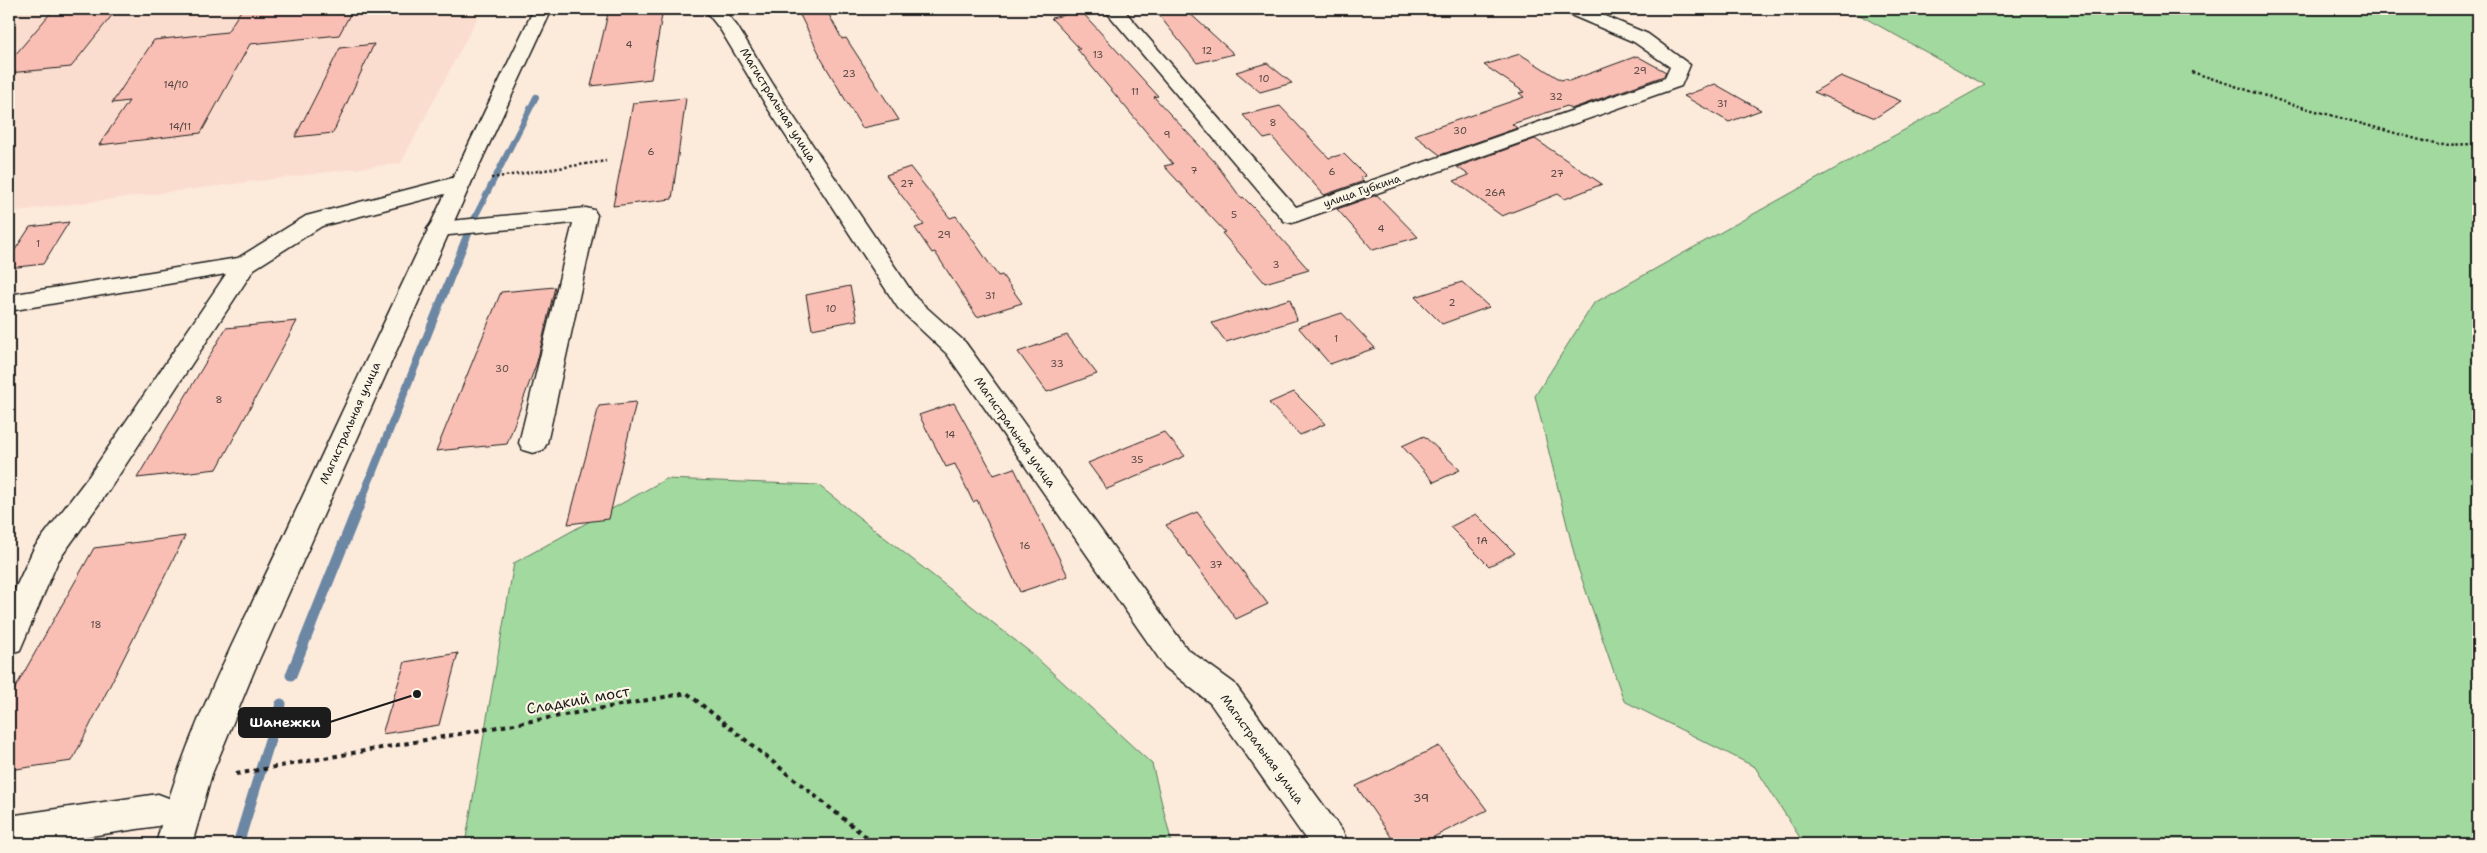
<svg xmlns="http://www.w3.org/2000/svg" width="2487" height="853" font-family="'Shantell Sans',sans-serif">
	<rect width="100%" height="100%" fill="#fceadb"/>
	<filter id="ink" filterUnits="userSpaceOnUse"><feTurbulence type="fractalNoise" baseFrequency=".02" numOctaves="2"/><feDisplacementMap in="SourceGraphic" scale="10" xChannelSelector="R" yChannelSelector="G"/><feConvolveMatrix kernelMatrix="1 2 1 2 8 2 1 2 1" color-interpolation-filters="sRGB"/></filter>
	<g filter="url(#ink)">
		<path fill="#fbddcf" d="M9,9H482L401,163L9,212Z"/>
		<g fill="#a1d99e" stroke="#5e7a5d">
			<path d="M1849,9H2478V844H1804L1755,767L1624,701L1577,565L1535,396L1594,303L1985,85Z"/>
			<path d="M666,479L818,485L1030,652L1152,764L1172,844H465L514,563Z"/>
		</g>
		<g fill="none" stroke-linecap="round" stroke-linejoin="round">
			<path stroke="#6c87a3" stroke-width="6" d="M474,219L536,97"/>
			<path stroke="#6c87a3" stroke-width="8" d="M361,501L469,231"/>
			<g stroke="#6c87a3" stroke-width="11">
				<path d="M291,675L361,500"/>
				<path d="M238,844L281,704"/>
			</g>
		</g>
		<g fill="#fabfb4" stroke="#1c1c1c">
			<path d="M54,9H117L71,67L9,73V62Z"/>
			<path d="M242,9H353L339,35L250,44L201,133L99,145L129,101L112,103L154,40L227,32Z"/>
			<path d="M609,9H663L651,79L591,86Z"/>
			<path d="M797,9H826L842,39L846,38L899,120L862,128L819,55H820Z"/>
			<path d="M1154,9H1185L1234,54L1197,63Z"/>
			<path d="M1081,11L1158,96L1154,97L1214,161L1241,198L1243,197L1256,210L1309,270L1265,283L1222,233L1225,232L1164,166L1173,164L1077,49H1080L1051,18Z"/>
			<path d="M374,44L333,133L295,137L340,48Z"/>
			<path d="M1520,54L1561,80L1565,79L1569,81L1637,56L1666,72L1664,76L1571,109L1567,106L1512,124L1517,128L1440,155L1414,135L1524,97L1519,93L1524,92L1484,65Z"/>
			<path d="M1267,63L1292,83L1260,92L1236,72Z"/>
			<path d="M1841,76L1901,101L1875,118L1814,92Z"/>
			<path d="M1715,84L1761,110L1729,122L1684,96Z"/>
			<path d="M686,98L672,199L613,206L633,103Z"/>
			<path d="M1280,106L1329,158L1344,154L1366,176L1360,178L1364,181L1324,195L1272,137L1264,139L1243,115Z"/>
			<path d="M1535,139L1602,184L1565,199L1558,194L1502,216L1454,181L1469,175L1457,167Z"/>
			<path d="M910,167L950,218L956,216L998,276L1002,275L1022,303L977,317L935,252L932,253L915,228L924,225L886,175Z"/>
			<path d="M1377,195L1418,237L1373,250L1337,209Z"/>
			<path d="M69,222L43,264L9,268V259L30,227Z"/>
			<path d="M1462,282L1489,307L1442,324L1415,297Z"/>
			<path d="M850,286L857,320L812,329L806,295Z"/>
			<path d="M555,287L537,362L507,444L436,451L501,292Z"/>
			<path d="M1290,299L1297,320L1226,342L1212,323Z"/>
			<path d="M1342,313L1375,348L1330,364L1298,327Z"/>
			<path d="M297,321L217,469L137,478L226,328Z"/>
			<path d="M1067,335L1097,374L1047,392L1018,352Z"/>
			<path d="M1294,392L1314,412L1325,424L1300,435L1269,403Z"/>
			<path d="M636,402L609,519L568,524L599,406Z"/>
			<path d="M954,403L994,475L1014,468L1068,576L1020,592L977,500L973,502L955,464L946,467L919,415Z"/>
			<path d="M1164,432L1185,456L1107,489L1088,463Z"/>
			<path d="M1424,436L1460,470L1434,482L1402,446Z"/>
			<path d="M1197,512L1268,604L1236,619L1166,525Z"/>
			<path d="M1476,514L1515,553L1489,566L1450,527Z"/>
			<path d="M185,536L72,761L9,770V699L94,548Z"/>
			<path d="M458,653L439,725L382,734L405,662Z"/>
			<path d="M1439,746L1487,810L1420,844H1396L1356,786Z"/>
		</g>
		<g fill="none" stroke-linecap="round" stroke-linejoin="round">
			<g stroke="#1c1c1c" stroke-width="3">
				<g id="minor">
					<path d="M704,9H723L737,26L787,107L916,298L965,342L1187,649L1234,683L1343,832L1348,844H1309L1210,703L1165,667L947,354L898,308L767,107L720,29Z"/>
					<path d="M1104,9H1123L1296,207L1665,78L1670,67L1634,42L1566,13L1564,9H1588L1648,34L1690,65L1681,86L1292,223L1284,221Z"/>
					<path d="M460,176L468,178L471,183L468,188L322,226L254,269L109,490L58,561L20,650L9,654V602L34,548L89,476L226,274L9,311V295L238,258L306,216Z"/>
					<path d="M586,208L594,210L597,215L547,443L543,450L533,453L523,450L519,443L573,223L439,236L431,234L427,229L431,224L439,222Z"/>
					<path d="M158,794L171,799L176,810L171,821L158,826L36,844H9V816Z"/>
				</g>
			</g>
			<g stroke="#1c1c1c" stroke-width="3">
				<path id="major" d="M534,9H552L471,183L254,671L212,774L192,844H156C184,731 244,623 293,517C372,347 452,178 534,9Z"/>
			</g>
			<g stroke="#1c1c1c" stroke-width="2.5" stroke-dasharray="2.5 2.5" stroke-linecap="butt">
				<path d="M2192,72L2287,103L2438,145L2478,144"/>
				<path d="M491,178L606,161"/>
			</g>
			<path stroke="#1c1c1c" stroke-width="4" stroke-dasharray="4.5 4.5" stroke-linecap="butt" d="M236,774L687,693L875,844"/>
			<use href="#minor" fill="#fcf5e5" fill-rule="evenodd"/>
			<use href="#major" fill="#fcf5e5" fill-rule="evenodd"/>
		</g>
	</g>
	<g text-anchor="middle" dominant-baseline="central" stroke-width="4.5" stroke-linejoin="round" paint-order="stroke">
		<g font-size="10" fill="#544542">
			<text x="629" y="44">4</text>
			<text x="1207" y="50">12</text>
			<text x="1098" y="54">13</text>
			<text x="1640" y="70">29</text>
			<text x="849" y="73">23</text>
			<text x="1264" y="78">10</text>
			<text x="176" y="84">14/10</text>
			<text x="1135" y="91">11</text>
			<text x="1556" y="96">32</text>
			<text x="1722" y="103">31</text>
			<text x="1273" y="122">8</text>
			<text x="180" y="126">14/11</text>
			<text x="1460" y="130">30</text>
			<text x="1167" y="134">9</text>
			<text x="651" y="151">6</text>
			<text x="1194" y="170">7</text>
			<text x="1332" y="171">6</text>
			<text x="1557" y="173">27</text>
			<text x="907" y="183">27</text>
			<text x="1495" y="192">26А</text>
			<text x="1234" y="214">5</text>
			<text x="1381" y="228">4</text>
			<text x="944" y="234">29</text>
			<text x="38" y="243">1</text>
			<text x="1276" y="264">3</text>
			<text x="990" y="295">31</text>
			<text x="1452" y="302">2</text>
			<text x="831" y="308">10</text>
			<text x="1336" y="338">1</text>
			<text x="1057" y="363">33</text>
			<text x="502" y="368">30</text>
			<text x="219" y="399">8</text>
			<text x="950" y="434">14</text>
			<text x="1137" y="459">35</text>
			<text x="1482" y="540">1А</text>
			<text x="1025" y="545">16</text>
			<text x="1216" y="564">37</text>
			<text x="96" y="624">18</text>
		</g>
		<g font-size="11" fill="#1c1c1c" stroke="#fcf5e5">
			<text transform="translate(1362 191) rotate(-19)">улица Губкина</text>
		</g>
		<g font-size="12" fill="#1c1c1c" stroke="#fcf5e5">
			<text transform="translate(778 105) rotate(58)">Магистральная улица</text>
			<text transform="translate(350 423) rotate(-66)">Магистральная улица</text>
			<text transform="translate(1015 432) rotate(55)">Магистральная улица</text>
			<text transform="translate(1262 749) rotate(54)">Магистральная улица</text>
		</g>
		<g font-size="12" fill="#544542">
			<text x="1421" y="798">39</text>
		</g>
		<g font-size="15" fill="#1c1c1c" stroke="#fcf5e5">
			<text transform="translate(578 700) rotate(-10)">Сладкий мост</text>
		</g>
	</g>
	<path fill="none" stroke="#1c1c1c" stroke-width="2" d="M417 694L330 722"/>
	<circle fill="#1c1c1c" stroke="#fcf5e5" stroke-width="2" cx="417" cy="694" r="5"/>
	<rect fill="#1c1c1c" stroke="#1c1c1c" stroke-width="2" x="239" y="708" width="91" height="29" rx="5"/>
	<g font-size="14" text-anchor="middle" font-weight="bold" fill="#fff">
		<text x="285" y="727">Шанежки</text>
	</g>
	<rect width="2487" height="853" fill="none" stroke="#fcf5e5" stroke-width="30"/>
	<rect x="15" y="15" width="2457" height="823" fill="none" stroke="#1c1c1c" stroke-width="2" filter="url(#ink)"/>
</svg>
